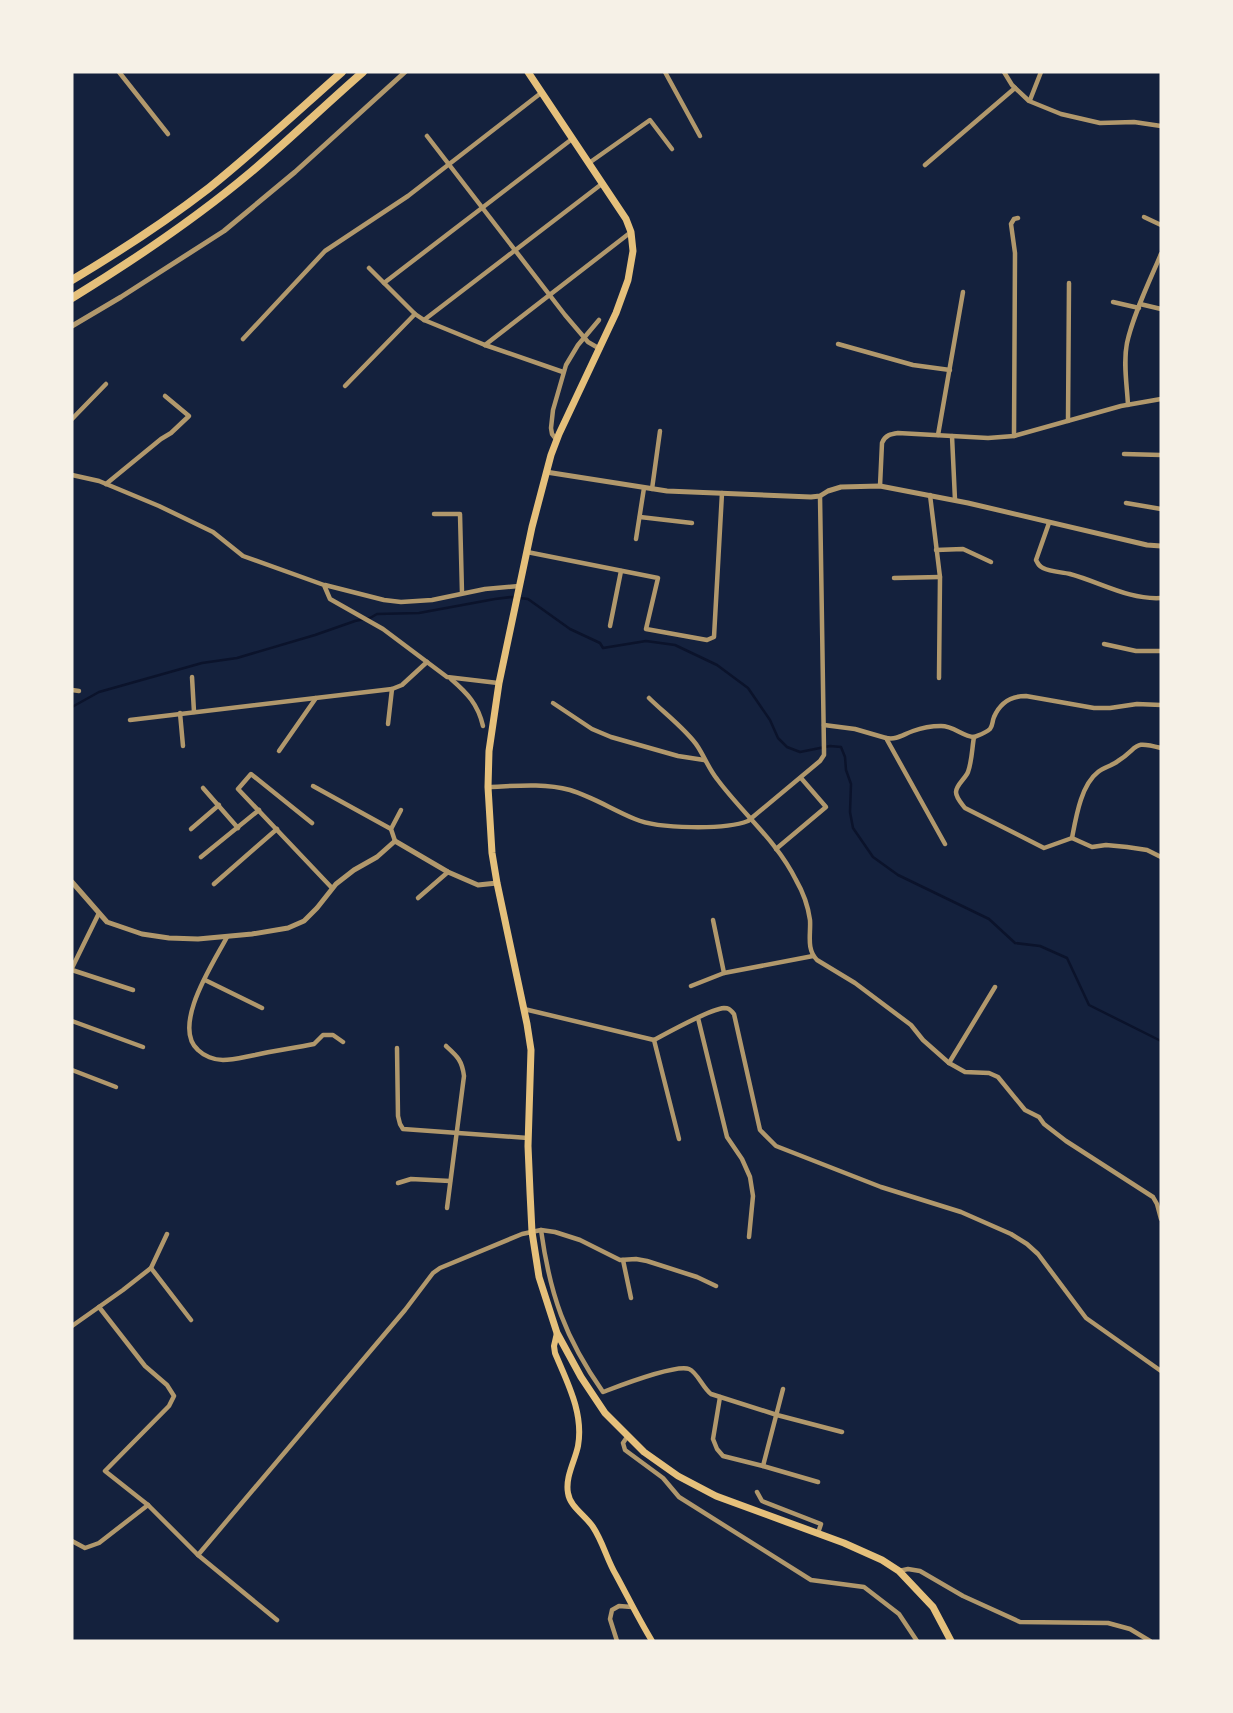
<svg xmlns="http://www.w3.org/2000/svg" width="1233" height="1713" font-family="'Noto Serif',serif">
	<rect width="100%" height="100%" fill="#14213d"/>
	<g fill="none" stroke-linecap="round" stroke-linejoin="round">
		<path stroke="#0b132b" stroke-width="2.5" d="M72,707L99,692L202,663L237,658L315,635L355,621L370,618L377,614L419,613L495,599L511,597L528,599L570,629L600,643L603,648L646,641L675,645L717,665L748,688L770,720L778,738L787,747L800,752L830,746L841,747L845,757L846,770L851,784L850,812L853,828L873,857L898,875L989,919L1015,943L1040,946L1067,958L1089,1005L1161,1041"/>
		<g stroke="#b1986c" stroke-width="4.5">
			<path d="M119,72L168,134"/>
			<path d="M665,72L700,136"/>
			<path d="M1004,72L1012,85L1029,101L1061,114L1100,123L1134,122L1161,126"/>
			<path d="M1030,100L1041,72"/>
			<path d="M427,136L565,315L588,342L600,349"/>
			<path d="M589,163L650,120L672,149"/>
			<path d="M925,165L1015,88"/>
			<path d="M1144,217L1161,225"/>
			<path d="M369,268L415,314L424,320L485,345L563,372"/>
			<path d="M384,283L572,139"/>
			<path d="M1113,302L1139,308"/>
			<path d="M1140,304L1161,309"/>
			<path d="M424,320L603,183"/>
			<path d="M243,339L325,251L408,196L541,93"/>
			<path d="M838,344L913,365L950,370"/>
			<path d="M485,345L631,232"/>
			<path d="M345,386L415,314"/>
			<path d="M1128,405C1127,385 1123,363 1127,343C1133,315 1150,280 1161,254"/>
			<path d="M72,419L106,384"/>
			<path d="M1068,421L1069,283"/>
			<path d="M938,435L963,292"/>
			<path d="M952,436L955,500"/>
			<path d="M1014,436L1015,253L1011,224L1014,219L1018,218"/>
			<path d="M556,439L552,434L551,428L553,410L566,365L578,345L599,320"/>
			<path d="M1124,454L1161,455"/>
			<path d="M72,475L99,481L159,506L213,532L243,556L324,585L330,599L383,629L447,677L498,683"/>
			<path d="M106,484L161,439L171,433L189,416L165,396"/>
			<path d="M880,486L882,443C885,435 891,434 898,433L988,438L1014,436L1121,406L1161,399"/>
			<path d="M652,489L660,431"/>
			<path d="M930,495L940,577L939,678"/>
			<path d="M1126,503L1161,509"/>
			<path d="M434,514H460L462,593"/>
			<path d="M640,517L692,523"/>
			<path d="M1049,523L1036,560C1038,564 1039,566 1043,568C1051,572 1062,572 1070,574C1100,582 1129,600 1161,598"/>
			<path d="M636,539L644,488"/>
			<path d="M936,550L963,549L991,562"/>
			<path d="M527,552L658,578L646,629L707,640L714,637L722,493"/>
			<path d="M894,578L940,577"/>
			<path d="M325,585L384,600L401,602L432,600L485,589L519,586"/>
			<path d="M610,626L621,571"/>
			<path d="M1104,644L1136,651H1161"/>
			<path d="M192,677L194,712"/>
			<path d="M451,679C467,693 478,704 483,726"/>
			<path d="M72,690L79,691"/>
			<path d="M649,698C663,712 688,731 698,747C705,758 709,769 717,779C742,813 777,841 796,880C803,892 808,906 810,920C811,934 806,949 817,960L855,983L911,1025L923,1040L949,1063L965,1072L989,1073L998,1077L1025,1110L1039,1117L1044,1124L1066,1141L1153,1197L1157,1204L1161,1219"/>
			<path d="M553,703L592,729L611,737L678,756L704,760"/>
			<path d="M180,713L183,746"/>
			<path d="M130,720L392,689L402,685L427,662"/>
			<path d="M388,724L392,689"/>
			<path d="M824,725L855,729L886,738L945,844"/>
			<path d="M974,737C972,748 972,761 968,772C965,779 956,785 956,792C956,798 962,804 965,808L1044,848L1072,838L1092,847L1106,845L1127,847L1147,850L1161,857"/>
			<path d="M974,737C979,735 986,733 990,729C993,725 992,722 994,717C1000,703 1011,696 1026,696L1094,708H1110L1137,704L1161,705"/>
			<path d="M886,738C897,740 902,735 913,731C921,728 932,726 941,726C954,726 962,736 974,737"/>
			<path d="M279,751L316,698"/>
			<path d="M313,786L391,829"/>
			<path d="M489,787C515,786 544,783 570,790C593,797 613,810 635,819C658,829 725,830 748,821L820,761L824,755V750L820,496"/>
			<path d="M203,788L238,828"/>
			<path d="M312,823L251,774L238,789L332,888"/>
			<path d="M191,829L219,805"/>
			<path d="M1072,838C1076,817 1081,785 1098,772C1104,767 1112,766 1118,761C1140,747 1131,740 1161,748"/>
			<path d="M395,841L391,829L401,810"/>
			<path d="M776,849L826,807L801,778"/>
			<path d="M201,857L259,810"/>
			<path d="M214,884L277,829"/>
			<path d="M418,898L448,872"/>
			<path d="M713,920L724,973"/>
			<path d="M227,937C214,962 171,1026 198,1050C204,1056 214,1060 223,1060C233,1060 244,1057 255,1055C274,1051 294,1048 314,1044L323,1035H333L343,1042"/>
			<path d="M72,968L99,913"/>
			<path d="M72,970L133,990"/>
			<path d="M205,980L262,1008"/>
			<path d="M691,986L724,973L813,956"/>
			<path d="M524,1009L654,1040C669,1032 710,1009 724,1008C730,1008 730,1010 734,1014L760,1130L776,1146L881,1187L961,1212L1011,1234L1027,1244L1038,1254L1086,1318L1161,1371"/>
			<path d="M698,1018L727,1137L742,1159L750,1177L753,1196L749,1237"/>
			<path d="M72,1021L143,1047"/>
			<path d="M654,1040L679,1139"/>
			<path d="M446,1046C457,1056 462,1060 464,1076L447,1208"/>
			<path d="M397,1048L398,1116L400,1124L403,1129L528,1138"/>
			<path d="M949,1063L995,987"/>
			<path d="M72,1070L116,1087"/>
			<path d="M398,1183L411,1179L450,1181"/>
			<path d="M541,1230C550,1295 565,1338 603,1392C619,1386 675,1364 689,1369C697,1372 703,1388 711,1394L777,1415L842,1432"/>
			<path d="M623,1260L631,1298"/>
			<path d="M151,1268L191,1320"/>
			<path d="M99,1307L145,1366L167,1385L174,1396L169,1406L105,1471L148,1505L198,1555L277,1620"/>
			<path d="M72,1326L123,1290L151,1268L167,1234"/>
			<path d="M720,1397L713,1439L717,1449L723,1456L763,1466L818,1482"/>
			<path d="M627,1437L623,1443L625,1450L663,1478L679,1497L811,1580L864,1587L899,1614L917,1641"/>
			<path d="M763,1466L783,1389"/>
			<path d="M757,1492L762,1501L821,1524L818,1533"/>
			<path d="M72,1541L85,1548L99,1543L148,1505"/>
			<path d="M198,1555L405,1310L433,1273L440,1268L522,1234L541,1230L555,1232L580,1240L620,1260L636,1259L647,1261L697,1277L716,1286"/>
			<path d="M899,1571L908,1569L920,1571L963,1596L1020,1622L1108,1623L1130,1629L1150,1641"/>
			<path d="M617,1641L610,1619L612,1610L619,1606L632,1607"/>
		</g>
		<g stroke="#b1986c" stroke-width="5">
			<path d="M72,326L121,297L224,231L295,172L405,72"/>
			<path d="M546,472L667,491L811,497L820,496L828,491L841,487L880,486L968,503L1147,545L1161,546"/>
			<path d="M72,882L107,922L142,934L169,938L198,939L252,934L288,928L304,921L317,908L336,884L354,870L377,857L395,841L448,872L478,885L497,883"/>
		</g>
		<path stroke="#e5c07b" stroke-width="6" d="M557,1333L554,1346L555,1353C567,1382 584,1413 578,1446C575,1461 565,1477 568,1493C570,1507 585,1515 593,1527C603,1542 607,1560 616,1575C628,1597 639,1620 652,1641"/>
		<path stroke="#e5c07b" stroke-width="7" d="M528,72L626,219L631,232L633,251L628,280L616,313L559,434L551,455L532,527L499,683L489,751L488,787L492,853L497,883L527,1024L531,1050L528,1146L530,1192L532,1232L539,1277L557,1333L581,1377L605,1413L644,1452L678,1476L716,1496L844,1543L882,1560L899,1571L933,1607L951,1641"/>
		<g stroke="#e5c07b" stroke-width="8">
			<path d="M72,280C119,252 165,222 209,188C255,151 298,111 342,72"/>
			<path d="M72,298C134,260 195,219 251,172C289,140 325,105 363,72"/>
		</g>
	</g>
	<rect width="1233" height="1713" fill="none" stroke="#f6f1e7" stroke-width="147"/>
</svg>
